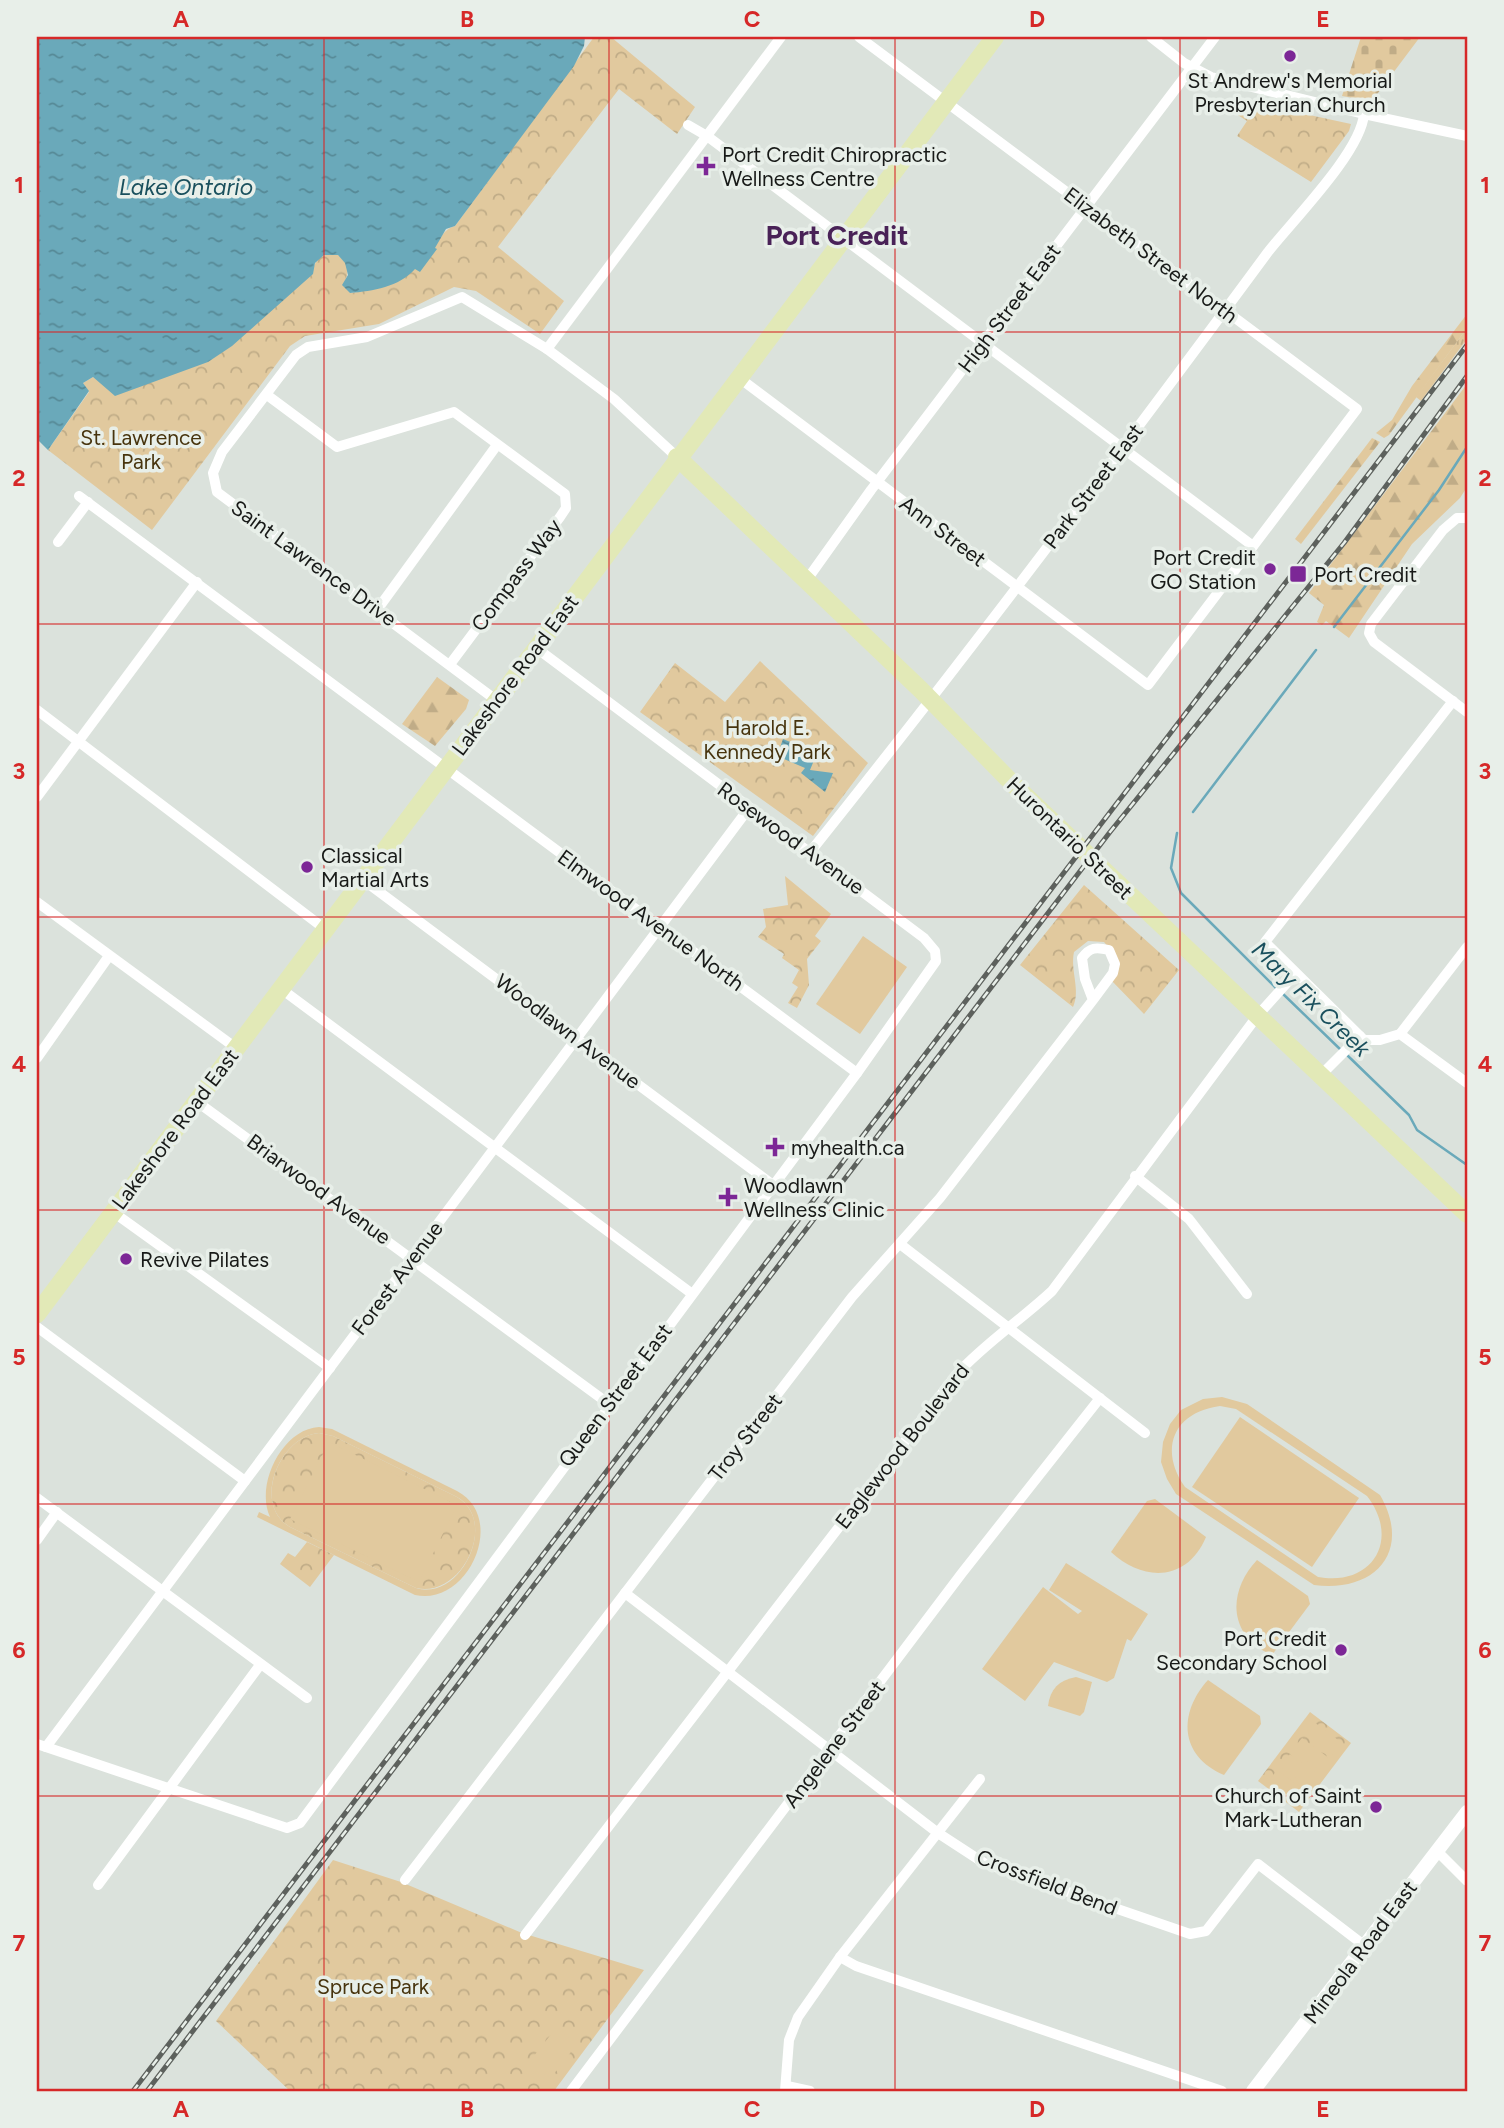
<svg xmlns="http://www.w3.org/2000/svg" width="1504" height="2128" font-family="Figtree,sans-serif">
	<defs>
		<pattern id="grass-tufts" width="24" height="20" patternUnits="userSpaceOnUse" patternTransform="scale(1.75)"><rect width="24" height="20" fill="#e1c99e"/><path d="M3 7l-1-3M5 7V3M7 7l1-3M15 17l-1-3M17 17v-4M19 17l1-3" fill="none" stroke="#c0ac87"/></pattern>
		<pattern id="forest-firs" width="22" height="20" patternUnits="userSpaceOnUse" patternTransform="scale(1.75)"><rect width="22" height="20" fill="#e1c99e"/><path d="M5 1l3.5 6h-7zM16 11l3.5 6h-7z" fill="#c0ac87"/></pattern>
		<pattern id="cemetery-stones" width="16" height="16" patternUnits="userSpaceOnUse" patternTransform="scale(1.75)"><rect width="16" height="16" fill="#e1c99e"/><path d="M2 7V4a2 2 0 0 1 4 0v3zM10 15v-3a2 2 0 0 1 4 0v3z" fill="#c0ac87"/></pattern>
		<pattern id="park-crowns" width="20" height="18" patternUnits="userSpaceOnUse" patternTransform="scale(1.75)"><rect width="20" height="18" fill="#e1c99e"/><path d="M2 6a3 3 0 1 1 6 0M12 15a3 3 0 1 1 6 0" fill="none" stroke="#c0ac87"/></pattern>
		<pattern id="water-ripples" width="26" height="14" patternUnits="userSpaceOnUse" patternTransform="scale(1.75)"><rect width="26" height="14" fill="#6aa9ba"/><path d="M2 4q2-2 4 0t4 0M15 11q2-2 4 0t4 0" fill="none" stroke="#568996"/></pattern>
	</defs>
	<rect width="100%" height="100%" fill="#dbe2dc"/>
	<path fill="url(#grass-tufts)" d="M1467,328V339L1421,401L1416,397Z"/>
	<g fill="url(#forest-firs)">
		<path d="M1467,314V328L1389,435L1384,438L1376,433L1392,420L1412,386Z"/>
		<path d="M1467,384V487L1460,498L1412,544L1349,638L1326,621L1322,625L1317,622L1324,605L1309,593Z"/>
		<path d="M1372,438L1380,442L1301,544L1295,539Z"/>
		<path d="M437,677L469,700L466,709L435,746L402,724Z"/>
	</g>
	<path fill="url(#cemetery-stones)" d="M1361,37H1420L1372,101L1342,96Z"/>
	<g fill="url(#park-crowns)">
		<path d="M594,37H611L695,107L677,134L619,89L498,247L564,301L540,334L476,291L454,287L379,324L305,336L290,346L152,530L48,450L89,392L83,383L93,377L107,387L313,269C317,256 324,253 338,255C347,261 350,271 345,281L350,293C375,290 396,284 415,268C428,257 442,228 455,226Z"/>
		<path d="M1235,99L1351,124L1349,131L1311,182L1237,136L1247,121L1230,110Z"/>
		<path d="M760,661L868,763L813,836L640,712L675,663L725,702Z"/>
		<path d="M785,876L831,914L815,936L821,941L807,959L809,985L797,1008L788,1003L798,987L792,983L799,970L782,958L784,954L758,937L766,927L763,909L788,905Z"/>
		<path d="M1084,885L1179,970L1144,1014L1110,979L1115,955L1104,942L1088,941L1074,952C1070,971 1081,990 1073,1007L1020,965Z"/>
		<path d="M319,1433L333,1436L457,1497C499,1522 461,1599 416,1588L290,1527C251,1504 280,1436 319,1433Z"/>
		<path d="M307,1542L334,1555L310,1587L280,1564L288,1553L295,1557Z"/>
		<path d="M1310,1712L1351,1743L1299,1812L1258,1781Z"/>
		<path d="M333,1860L401,1882L522,1933L644,1970L554,2091H290L216,2021Z"/>
	</g>
	<g fill="#e1c99e" fill-rule="evenodd">
		<path d="M863,936L907,967L860,1034L816,1004Z"/>
		<path d="M1222,1397L1247,1404L1380,1495C1413,1552 1374,1593 1314,1585L1176,1494L1167,1479L1161,1462L1163,1442L1170,1424L1181,1410L1203,1399ZM1220,1406L1236,1409L1367,1496C1401,1540 1372,1587 1318,1577L1185,1487C1158,1449 1174,1412 1220,1406Z"/>
		<path d="M1240,1417L1359,1498L1312,1567L1192,1487Z"/>
		<path d="M319,1427L332,1429L457,1491C508,1518 468,1607 415,1595L257,1517L259,1512L270,1517C255,1485 282,1429 319,1427ZM319,1433L333,1436L457,1497C499,1521 461,1602 416,1588L290,1527C251,1504 280,1436 319,1433Z"/>
		<path d="M329,1442L457,1505L419,1582L290,1519Z"/>
		<path d="M1155,1499L1206,1537C1187,1582 1143,1582 1111,1552L1147,1501Z"/>
		<path d="M1257,1560L1308,1596L1310,1604L1272,1655C1228,1636 1227,1592 1257,1560Z"/>
		<path d="M1066,1563L1148,1614L1131,1641L1127,1639L1114,1678L1107,1682L1054,1662L1025,1701L982,1669L1043,1587L1078,1614L1082,1611L1049,1590Z"/>
		<path d="M1076,1677L1092,1682L1084,1712L1080,1716L1048,1706C1050,1689 1059,1680 1076,1677Z"/>
		<path d="M1208,1680L1260,1716L1261,1724L1224,1775C1179,1756 1178,1713 1208,1680Z"/>
		<path d="M1314,1722L1341,1742L1332,1755L1305,1734Z"/>
		<path d="M1302,1738L1329,1758L1319,1770L1292,1750Z"/>
		<path d="M1290,1754L1317,1774L1307,1786L1280,1766Z"/>
		<path d="M1277,1770L1304,1790L1295,1802L1268,1782Z"/>
		<path d="M556,2028L577,2044L550,2079L529,2062Z"/>
	</g>
	<g fill="url(#water-ripples)">
		<path d="M37,37H585L584,46L574,66L455,226L446,229L435,248L437,249L420,272L415,269C399,287 373,291 350,293L342,285L348,275L345,263L338,255H324L315,263L313,274L232,346L208,362L115,396L93,377L83,383L89,391L48,450L37,439Z"/>
		<path d="M783,739L817,753L810,770L833,773L825,792L801,773L805,768L777,756Z"/>
	</g>
	<g fill="none" stroke-linecap="round" stroke-linejoin="round">
		<g stroke="#6aa9ba" stroke-width="2.5">
			<path d="M1334,627L1439,490L1467,447"/>
			<path d="M1193,812L1316,650"/>
			<path d="M1177,833L1171,868L1181,893L1276,988"/>
			<path d="M1281,992L1342,1051"/>
			<path d="M1347,1055L1409,1115L1417,1130L1467,1165"/>
		</g>
		<g stroke="#fff" stroke-width="10">
			<path d="M1151,37L1184,63L1211,77L1364,114L1467,136"/>
			<path d="M688,125L707,136L1253,546"/>
			<path d="M547,349L781,37"/>
			<path d="M738,377L1148,685L1357,409L859,37"/>
			<path d="M267,395L337,447L454,412L565,494L566,508L560,517L451,663"/>
			<path d="M79,496L857,1073"/>
			<path d="M1467,518H1457L1443,530L1371,624L1369,633L1374,642L1467,712"/>
			<path d="M58,542L88,502"/>
			<path d="M806,581L871,490L1215,37"/>
			<path d="M377,610L497,445"/>
			<path d="M496,700L217,492L213,473L222,452L296,355L308,347L367,337L462,297L547,349L614,399L677,457"/>
			<path d="M1453,701L1265,942L1364,1040H1380L1400,1034L1467,1083"/>
			<path d="M37,710L325,929"/>
			<path d="M37,797L197,582"/>
			<path d="M811,851C968,655 1119,454 1268,252C1293,220 1361,152 1364,114"/>
			<path d="M362,879L773,1185"/>
			<path d="M37,902L236,1048"/>
			<path d="M280,988L691,1293"/>
			<path d="M1400,1034L1467,947"/>
			<path d="M37,1058L109,956"/>
			<path d="M1321,1075L1360,1036"/>
			<path d="M196,1101L609,1404"/>
			<path d="M1135,1176L1189,1219L1247,1294"/>
			<path d="M113,1212L330,1368"/>
			<path d="M900,1244L1145,1433"/>
			<path d="M37,1327L245,1481"/>
			<path d="M37,1498L307,1698"/>
			<path d="M37,1540L57,1512"/>
			<path d="M625,1593L938,1833L984,1863L1190,1934L1206,1931L1258,1864L1365,1946"/>
			<path d="M37,1744L287,1828L300,1823L857,1073L936,961L935,951L924,938L535,647"/>
			<path d="M46,1747L749,808"/>
			<path d="M1437,1851L1467,1881"/>
			<path d="M405,1880L852,1297L940,1198L1093,1000L1113,973L1115,964L1109,950C1096,947 1090,947 1082,958L1085,979L1093,1000"/>
			<path d="M98,1885L260,1665"/>
			<path d="M525,1935L956,1375C985,1343 1021,1320 1052,1291L1258,1015L1295,974"/>
			<path d="M840,1957L856,1966L1222,2091"/>
			<path d="M787,2086L810,2091"/>
			<path d="M571,2091L962,1573L1100,1398"/>
			<path d="M785,2091L789,2040L798,2017L840,1957L980,1779"/>
		</g>
		<path stroke="#fff" stroke-width="14" d="M1253,2091L1467,1812"/>
		<g stroke="#e2e9b7" stroke-width="18">
			<path d="M677,457L921,690L1013,784L1467,1214"/>
			<path d="M37,1314L995,37"/>
		</g>
		<g stroke="#5d615d" stroke-width="5">
			<g id="rail">
				<path d="M133,2091L1467,345"/>
				<path d="M147,2091L1110,832L1344,543L1467,376"/>
			</g>
		</g>
		<use href="#rail" stroke="#e8efe9" stroke-width="2.5" stroke-dasharray="8" stroke-linecap="butt"/>
	</g>
	<path fill="none" stroke="#d62828" stroke-width="2" stroke-opacity="0.55" d="M324,37V2091M609,37V2091M895,37V2091M1180,37V2091M37,332H1467M37,624H1467M37,917H1467M37,1210H1467M37,1504H1467M37,1796H1467"/>
	<g fill="#7c2796" stroke="#e8efe9" stroke-width="2.5">
		<circle cx="1290" cy="56" r="7"/>
		<path d="M702.5 155.5h7v7h7v7h-7v7h-7v-7h-7v-7h7z"/>
		<circle cx="1270" cy="569" r="7"/>
		<rect x="1289" y="565" width="18" height="18" rx="3.5"/>
		<circle cx="307" cy="867" r="7"/>
		<path d="M771.5 1136.5h7v7h7v7h-7v7h-7v-7h-7v-7h7z"/>
		<path d="M724.5 1186.5h7v7h7v7h-7v7h-7v-7h-7v-7h7z"/>
		<circle cx="126" cy="1259" r="7"/>
		<circle cx="1341" cy="1650" r="7"/>
		<circle cx="1376" cy="1807" r="7"/>
	</g>
	<g text-anchor="middle" dominant-baseline="central" stroke-width="7" stroke-linejoin="round" paint-order="stroke">
		<g font-size="21" fill="#181a18" stroke="#e8efe9" text-anchor="start">
			<text x="1290" y="80" text-anchor="middle">St Andrew's Memorial<tspan x="1290" dy="24">Presbyterian Church</tspan></text>
			<text x="722" y="154">Port Credit Chiropractic<tspan x="722" dy="24">Wellness Centre</tspan></text>
			<text x="1256" y="557" text-anchor="end">Port Credit<tspan x="1256" dy="24">GO Station</tspan></text>
			<text x="1314" y="574">Port Credit</text>
			<text x="321" y="855">Classical<tspan x="321" dy="24">Martial Arts</tspan></text>
			<text x="791" y="1147">myhealth.ca</text>
			<text x="744" y="1185">Woodlawn<tspan x="744" dy="24">Wellness Clinic</tspan></text>
			<text x="140" y="1259">Revive Pilates</text>
			<text x="1327" y="1638" text-anchor="end">Port Credit<tspan x="1327" dy="24">Secondary School</tspan></text>
			<text x="1362" y="1795" text-anchor="end">Church of Saint<tspan x="1362" dy="24">Mark-Lutheran</tspan></text>
		</g>
		<g font-size="21" fill="#181a18" stroke="#e8efe9">
			<text transform="translate(1151 255) rotate(37)">Elizabeth Street North</text>
			<text transform="translate(1009 308) rotate(-53)">High Street East</text>
			<text transform="translate(1093 486) rotate(-53)">Park Street East</text>
			<text transform="translate(943 531) rotate(37)">Ann Street</text>
			<text transform="translate(314 563) rotate(36)">Saint Lawrence Drive</text>
			<text transform="translate(516 575) rotate(-53)">Compass Way</text>
			<text transform="translate(515 675) rotate(-53)">Lakeshore Road East</text>
			<text transform="translate(791 838) rotate(36)">Rosewood Avenue</text>
			<text transform="translate(1070 838) rotate(44)">Hurontario Street</text>
			<text transform="translate(651 920) rotate(36)">Elmwood Avenue North</text>
			<text transform="translate(568 1031) rotate(37)">Woodlawn Avenue</text>
			<text transform="translate(175 1129) rotate(-53)">Lakeshore Road East</text>
			<text transform="translate(319 1189) rotate(36)">Briarwood Avenue</text>
			<text transform="translate(397 1278) rotate(-53)">Forest Avenue</text>
			<text transform="translate(615 1395) rotate(-53)">Queen Street East</text>
			<text transform="translate(745 1437) rotate(-52)">Troy Street</text>
			<text transform="translate(902 1446) rotate(-52)">Eaglewood Boulevard</text>
			<text transform="translate(834 1744) rotate(-53)">Angelene Street</text>
			<text transform="translate(1047 1882) rotate(21)">Crossfield Bend</text>
			<text transform="translate(1360 1952) rotate(-53)">Mineola Road East</text>
		</g>
		<g font-size="21" fill="#47340e" stroke="#e8efe9">
			<text x="141" y="437">St. Lawrence<tspan x="141" dy="24">Park</tspan></text>
			<text x="767" y="727">Harold E.<tspan x="767" dy="24">Kennedy Park</tspan></text>
			<text x="373" y="1986">Spruce Park</text>
		</g>
		<g font-size="23" font-style="italic" fill="#1a505d" stroke="#e8efe9">
			<text x="186" y="187">Lake Ontario</text>
			<text transform="translate(1311 999) rotate(44)">Mary Fix Creek</text>
		</g>
		<g font-size="28" font-weight="bold" fill="#492257" stroke="#e8efe9">
			<text x="837" y="235">Port Credit</text>
		</g>
	</g>
	<rect width="1504" height="2128" fill="none" stroke="#e8efe9" stroke-width="77"/>
	<rect x="38" y="38" width="1428" height="2052" fill="none" stroke="#d62828" stroke-width="2.5"/>
	<g font-size="23" text-anchor="middle" font-weight="bold" fill="#d62828">
		<text x="181" y="27">A</text>
		<text x="467" y="27">B</text>
		<text x="752" y="27">C</text>
		<text x="1037" y="27">D</text>
		<text x="1323" y="27">E</text>
		<text x="19" y="193">1</text>
		<text x="1485" y="193">1</text>
		<text x="19" y="486">2</text>
		<text x="1485" y="486">2</text>
		<text x="19" y="779">3</text>
		<text x="1485" y="779">3</text>
		<text x="19" y="1072">4</text>
		<text x="1485" y="1072">4</text>
		<text x="19" y="1365">5</text>
		<text x="1485" y="1365">5</text>
		<text x="19" y="1658">6</text>
		<text x="1485" y="1658">6</text>
		<text x="19" y="1951">7</text>
		<text x="1485" y="1951">7</text>
		<text x="181" y="2117">A</text>
		<text x="467" y="2117">B</text>
		<text x="752" y="2117">C</text>
		<text x="1037" y="2117">D</text>
		<text x="1323" y="2117">E</text>
	</g>
</svg>
